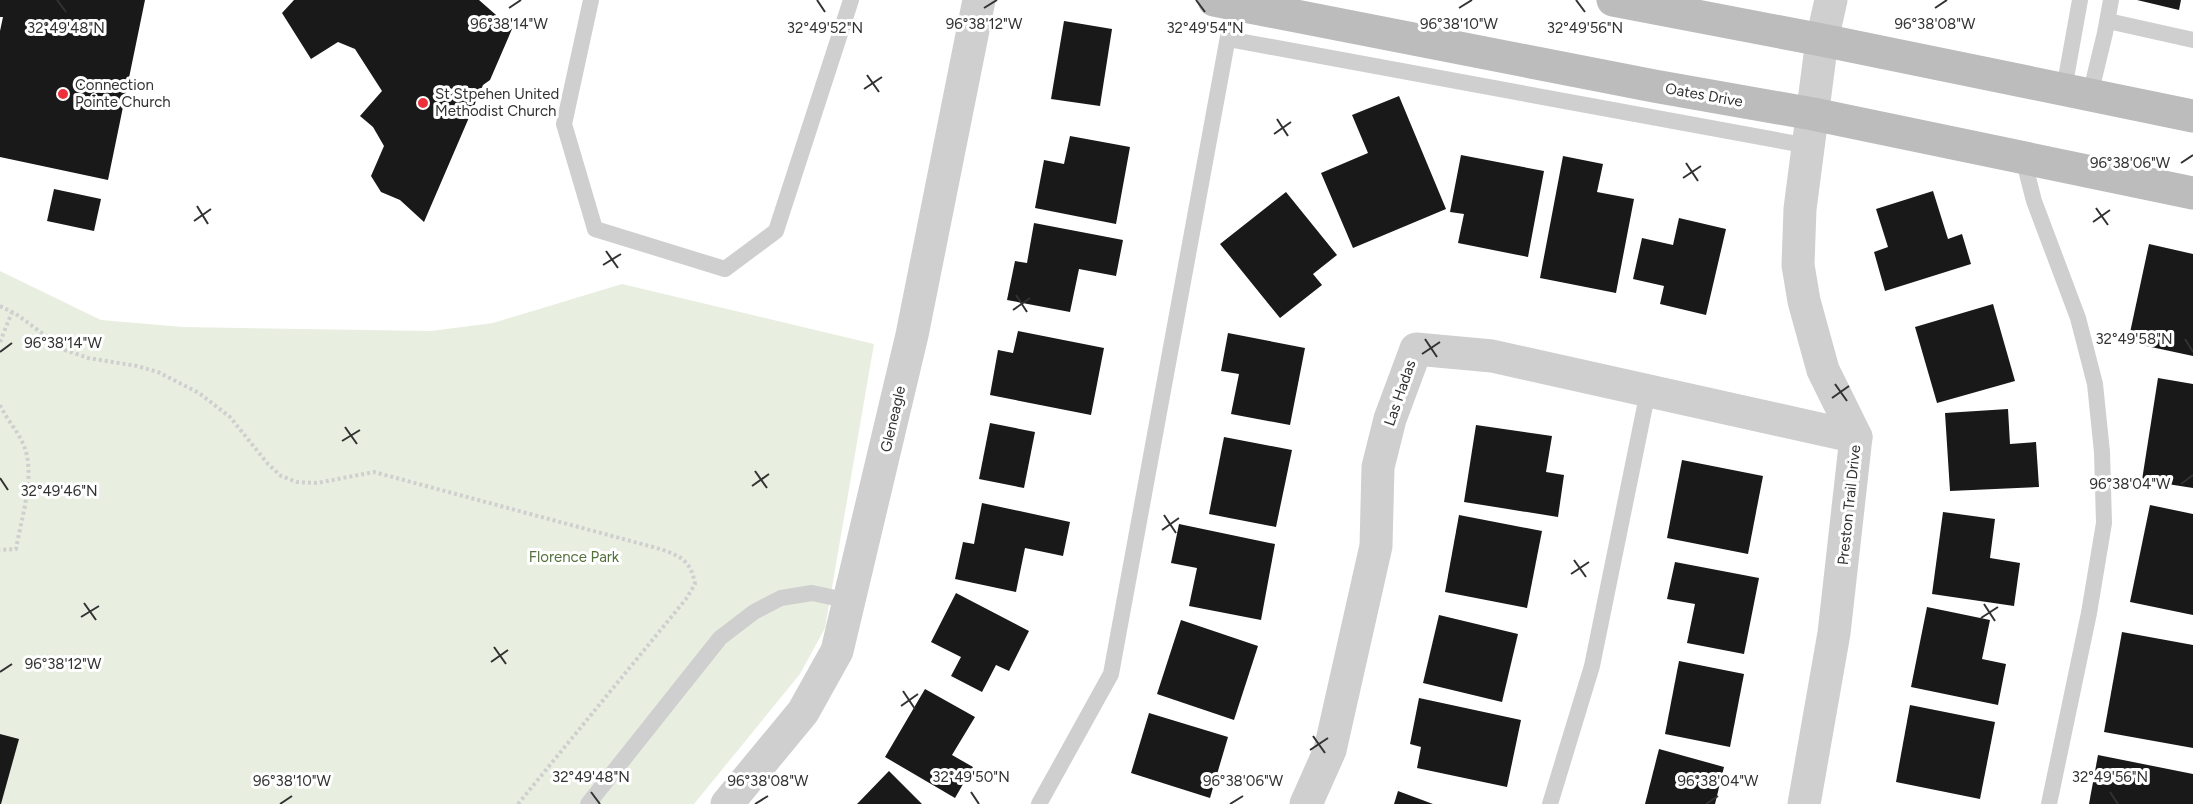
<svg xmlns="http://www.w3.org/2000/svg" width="2193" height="804" font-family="Figtree,sans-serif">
	<rect width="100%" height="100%" fill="#fff"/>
	<path fill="#e8efe0" d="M0,271L101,320L183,327L431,331L493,323L622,284L874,344L825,628L800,674L694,804H0Z"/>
	<g fill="#191919">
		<path d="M0,0H145L108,180L0,157V31L3,17H0Z"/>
		<path d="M294,0H479L512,29L490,80L483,85L424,222L400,200L381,192L371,176L384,146L373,127L360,116L382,91L355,49L338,42L311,59L282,13Z"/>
		<path d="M2137,0H2181L2179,10Z"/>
		<path d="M1064,21L1112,29L1100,106L1051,99Z"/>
		<path d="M1399,96L1446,209L1353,248L1321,173L1368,153L1352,115Z"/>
		<path d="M1070,136L1130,147L1116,224L1035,208L1044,160L1064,164Z"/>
		<path d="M1461,155L1544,171L1528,257L1458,243L1464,214L1450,212Z"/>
		<path d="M1563,156L1603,164L1597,192L1634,199L1616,293L1540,278Z"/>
		<path d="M54,189L101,199L94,231L47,221Z"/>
		<path d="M1933,191L1948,239L1962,234L1971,264L1885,291L1874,252L1888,247L1876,209Z"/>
		<path d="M1286,192L1337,255L1313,274L1322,285L1280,318L1220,244Z"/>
		<path d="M1679,218L1726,229L1706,315L1660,304L1664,286L1633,279L1642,238L1673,245Z"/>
		<path d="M1034,223L1123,240L1116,276L1079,269L1070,312L1007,300L1015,261L1027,263Z"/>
		<path d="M2149,244L2193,254V356L2128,342Z"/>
		<path d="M1993,304L2015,381L1937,403L1915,327Z"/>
		<path d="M1018,331L1104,348L1091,415L990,395L998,350L1013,353Z"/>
		<path d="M1228,333L1305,348L1290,425L1231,414L1239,374L1221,371Z"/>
		<path d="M2158,378L2193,384V488L2142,480Z"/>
		<path d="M2008,409L2010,444L2036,442L2039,487L1950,491L1945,413Z"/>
		<path d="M990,423L1035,432L1024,488L979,479Z"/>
		<path d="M1476,425L1552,436L1546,472L1564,475L1558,517L1464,502Z"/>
		<path d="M1224,437L1292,450L1276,527L1209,514Z"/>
		<path d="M1682,460L1763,476L1748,554L1667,538Z"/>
		<path d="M982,503L1070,522L1063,556L1025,548L1016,592L955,579L963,542L974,544Z"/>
		<path d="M2150,505L2193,514V615L2130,602Z"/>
		<path d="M1943,512L1995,519L1990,558L2020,563L2014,606L1932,594Z"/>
		<path d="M1459,515L1542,531L1527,608L1445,592Z"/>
		<path d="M1179,524L1275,544L1261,620L1189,606L1197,568L1171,563Z"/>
		<path d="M1675,562L1759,578L1744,654L1687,643L1695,604L1667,599Z"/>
		<path d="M956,593L1029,631L1009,671L996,665L982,692L951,676L961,657L931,642Z"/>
		<path d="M1927,607L1990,620L1982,659L2006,664L1998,705L1911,687Z"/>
		<path d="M1439,615L1518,634L1502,702L1423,683Z"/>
		<path d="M1181,620L1258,646L1234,720L1157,694Z"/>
		<path d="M2122,632L2193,645V748L2104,732Z"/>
		<path d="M1679,661L1744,674L1730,747L1665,734Z"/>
		<path d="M925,689L975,717L952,755L973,767L955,798L885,757Z"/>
		<path d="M1419,698L1521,720L1507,787L1417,768L1421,747L1410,744Z"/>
		<path d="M1910,705L1995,722L1980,799L1896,782Z"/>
		<path d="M1149,713L1228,737L1210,798L1131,773Z"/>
		<path d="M0,734L19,739L1,804H0Z"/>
		<path d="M1659,749L1724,767L1715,804H1645Z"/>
		<path d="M2098,755L2193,774V804H2089Z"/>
		<path d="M889,771L922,804H857Z"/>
		<path d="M1398,791L1433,804H1394Z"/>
	</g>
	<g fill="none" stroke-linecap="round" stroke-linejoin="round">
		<g stroke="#cfcfcf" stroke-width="4" stroke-dasharray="3 3" stroke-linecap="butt">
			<path d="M0,306L16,314L65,350L88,358L137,366L158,372L199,393L230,417L268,464L281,476L297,482L317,483L374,472L653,547C676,554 691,558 695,584L686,599L518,804"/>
			<path d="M0,342L12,312"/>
			<path d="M0,405C7,420 18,431 24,446C36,475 21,519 16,549L0,550"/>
		</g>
		<g stroke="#cfcfcf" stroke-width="16">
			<path d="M591,0L564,124L595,229L725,269L776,231L851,0"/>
			<path d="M2108,21L2193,40"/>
			<path d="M1228,39L1809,146"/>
			<path d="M2064,89L2080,0"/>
			<path d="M2090,95L2105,33L2111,0"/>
			<path d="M2023,158L2034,201L2078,318L2095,384L2102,452L2104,523L2089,613L2049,804"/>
			<path d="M588,804L720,638L754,612L781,598L812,593L850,601"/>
			<path d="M1039,804L1111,674L1234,4"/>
			<path d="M1550,804L1592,666L1648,391"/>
		</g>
		<g stroke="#cfcfcf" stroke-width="33">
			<path d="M727,804L803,712L837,651L912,335L979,0"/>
			<path d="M1306,804L1330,750L1376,546L1378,467L1390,419L1416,349L1492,356L1856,437"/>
			<path d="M1804,804L1834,633L1856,437L1823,370L1804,301L1798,265L1800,209L1822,40L1831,0"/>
		</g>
		<g stroke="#bcbcbc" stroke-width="33">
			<path d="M1214,0L1654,86L1813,114L2193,193"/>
			<path d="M1613,0L1822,40L2193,116"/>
		</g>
	</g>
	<path fill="none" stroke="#323232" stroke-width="2" d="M57,0L66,12M817,0L825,12M1196,0L1205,12M1576,0L1585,12M509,8L521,0M984,8L997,0M1459,8L1472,0M1935,8L1947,0M867,75L879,92M864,89L882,77M1277,119L1288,136M1274,134L1291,122M1686,163L1698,181M2181,163L2193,155M1683,178L1701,166M197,206L208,224M2096,208L2108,225M194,221L211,209M2093,222L2110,210M606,251L618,268M603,265L621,254M1016,295L1027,312M1013,310L1030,298M1425,339L1437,357M2185,339L2193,352M0,352L12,343M1422,354L1440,342M1835,384L1847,401M1832,398L1849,386M345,427L357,444M342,441L360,430M755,471L767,488M0,478L8,490M2181,484L2193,475M752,486L769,474M1164,515L1176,533M1162,530L1179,518M1574,560L1586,577M1571,574L1589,562M84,603L96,620M1984,604L1995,621M81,617L99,606M1981,618L1998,607M494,647L506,664M491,662L508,650M0,672L12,664M903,691L915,709M901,706L918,694M1313,736L1325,753M1310,750L1328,738M591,792L600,804M971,792L979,804M2110,792L2118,804M280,804L292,796M755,804L768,796M1230,804L1243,796M1706,804L1718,796"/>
	<g fill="#ed313b" stroke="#fff" stroke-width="2">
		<circle cx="63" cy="94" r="6"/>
		<circle cx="423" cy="103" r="6"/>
	</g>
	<g text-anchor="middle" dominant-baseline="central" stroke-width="6" stroke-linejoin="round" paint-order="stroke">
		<g font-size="15" fill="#323232" stroke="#fff" text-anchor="start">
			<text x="75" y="85">Connection<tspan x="75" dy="17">Pointe Church</tspan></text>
			<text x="435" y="94">St Stpehen United<tspan x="435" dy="17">Methodist Church</tspan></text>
		</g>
		<g font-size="15" fill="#323232" stroke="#fff">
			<text transform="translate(1704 95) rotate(10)">Oates Drive</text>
			<text transform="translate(1400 393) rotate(-71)">Las Hadas</text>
			<text transform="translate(893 419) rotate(-77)">Gleneagle</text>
			<text transform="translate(1849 505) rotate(-84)">Preston Trail Drive</text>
		</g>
		<g font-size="15" fill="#54713c" stroke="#fff">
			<text x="574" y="557">Florence Park</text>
		</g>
	</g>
	<g font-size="15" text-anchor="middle" fill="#323232" stroke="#fff" stroke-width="6" stroke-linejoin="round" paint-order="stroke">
		<text x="509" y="29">96°38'14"W</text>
		<text x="984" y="29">96°38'12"W</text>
		<text x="1459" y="29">96°38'10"W</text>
		<text x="1935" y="29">96°38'08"W</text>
		<text x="1205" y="33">32°49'54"N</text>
		<text x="66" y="33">32°49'48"N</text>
		<text x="825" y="33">32°49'52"N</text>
		<text x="1585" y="33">32°49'56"N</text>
		<text x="2130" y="168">96°38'06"W</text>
		<text x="2134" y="344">32°49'58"N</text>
		<text x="63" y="348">96°38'14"W</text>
		<text x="2130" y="489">96°38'04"W</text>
		<text x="59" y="496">32°49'46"N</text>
		<text x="63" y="669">96°38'12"W</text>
		<text x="591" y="782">32°49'48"N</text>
		<text x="971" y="782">32°49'50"N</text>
		<text x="2110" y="782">32°49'56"N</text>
		<text x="292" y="786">96°38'10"W</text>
		<text x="768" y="786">96°38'08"W</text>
		<text x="1243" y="786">96°38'06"W</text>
		<text x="1718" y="786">96°38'04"W</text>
	</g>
</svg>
